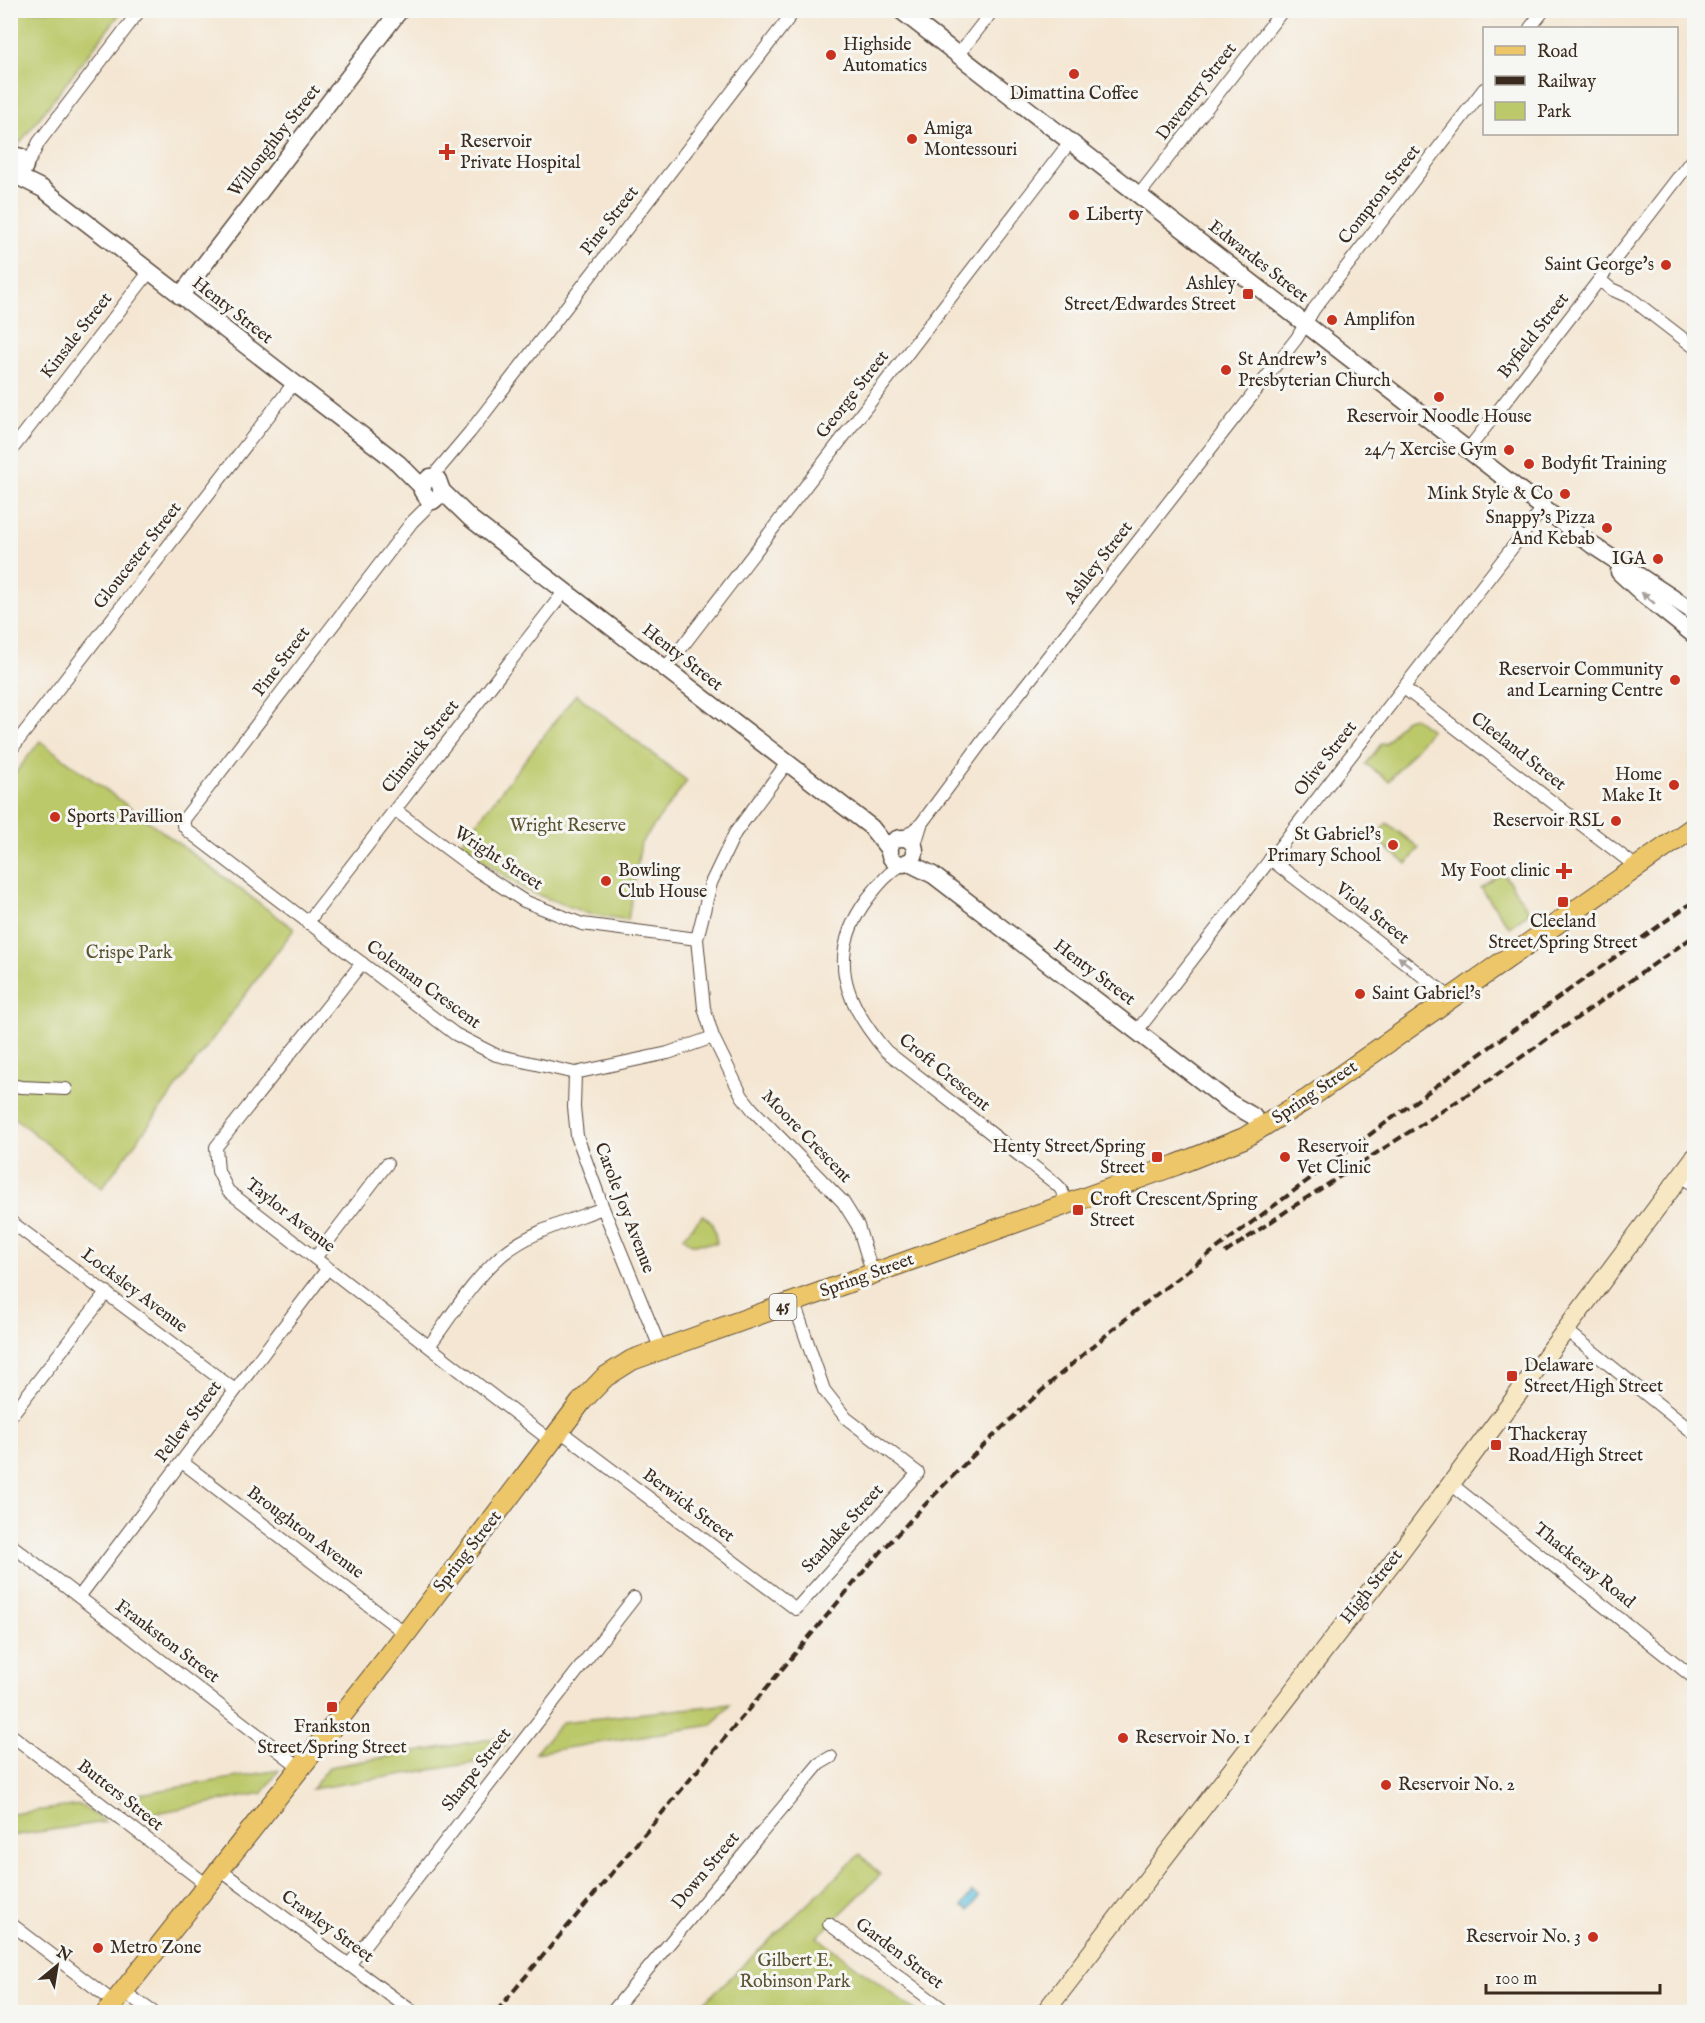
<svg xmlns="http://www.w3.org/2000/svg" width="1705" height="2023" font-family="'IM FELL English',serif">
	<rect width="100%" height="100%" fill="#f6f6f2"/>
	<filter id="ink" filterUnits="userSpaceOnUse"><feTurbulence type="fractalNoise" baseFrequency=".0167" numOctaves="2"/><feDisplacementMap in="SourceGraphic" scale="12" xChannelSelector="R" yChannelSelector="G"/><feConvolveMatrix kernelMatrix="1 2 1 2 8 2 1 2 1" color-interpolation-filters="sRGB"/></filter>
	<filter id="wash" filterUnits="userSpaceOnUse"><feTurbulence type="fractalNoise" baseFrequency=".008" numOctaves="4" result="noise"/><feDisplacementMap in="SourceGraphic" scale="24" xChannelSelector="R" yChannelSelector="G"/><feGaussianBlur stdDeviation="1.35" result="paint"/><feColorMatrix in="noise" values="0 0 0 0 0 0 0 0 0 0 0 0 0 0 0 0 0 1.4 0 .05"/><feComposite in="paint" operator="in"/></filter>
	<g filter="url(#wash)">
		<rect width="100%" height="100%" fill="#f4e6d2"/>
		<g fill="#bcc96b" stroke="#7c7a44" stroke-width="1.5">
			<path d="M10,11H122L16,148L10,144Z"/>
			<path d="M576,694L687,781L641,843L628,920L589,914L525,890L460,844Z"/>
			<path d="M1413,717L1431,730L1389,781L1366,764L1382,743L1385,744L1404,720Z"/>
			<path d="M40,741L294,929L102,1188L11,1115L10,780Z"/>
			<path d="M1387,823L1419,848L1407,864L1375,839Z"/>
			<path d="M1503,873L1530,912L1509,927L1481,888Z"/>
			<path d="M703,1215L713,1224L717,1243L692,1244L683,1237Z"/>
			<path d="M730,1704L712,1725L535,1753L562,1722Z"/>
			<path d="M513,1735L492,1760L312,1789L329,1767Z"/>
			<path d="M279,1770L263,1793L140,1816L116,1798Z"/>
			<path d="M80,1805L105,1822L11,1836V1814Z"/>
			<path d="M860,1854L880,1875L817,1937L917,2012H694Z"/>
		</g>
		<path fill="#61c1df" stroke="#4e767e" stroke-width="1.5" d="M972,1892L979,1897L969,1911L962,1906Z"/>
	</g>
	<g filter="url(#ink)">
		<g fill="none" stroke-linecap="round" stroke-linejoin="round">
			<g stroke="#574639" stroke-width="14">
				<g id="minor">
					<path d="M1530,28L1544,10"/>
					<path d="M958,55L993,10"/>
					<path d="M25,166L31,158L39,142L140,10"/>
					<path d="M1139,195L1283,10"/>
					<path d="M1600,280L1611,289L1629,297L1694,347"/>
					<path d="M1467,451L1694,157"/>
					<path d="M10,452L150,271"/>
					<path d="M432,477L470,432L795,10"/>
					<path d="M433,501L412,522L185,818L183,825L188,831L455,1034L496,1055L575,1073L668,1053L713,1037"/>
					<path d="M665,669L1070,142"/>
					<path d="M1404,688L1638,868"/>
					<path d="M10,751L294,383"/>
					<path d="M787,763L735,833L711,883L697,939L704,1008L713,1037L742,1096L753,1110L843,1202L858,1226L873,1275"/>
					<path d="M395,810L473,868L524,901L582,924L697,939"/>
					<path d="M904,838L921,824L996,723L1297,338L1314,309L1484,89"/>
					<path d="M914,848L921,825"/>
					<path d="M1270,859L1451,998"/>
					<path d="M904,863C889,872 879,884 868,898C826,954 843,1001 886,1051L1056,1184L1061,1189L1067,1204"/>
					<path d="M307,923L564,592"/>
					<path d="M362,963L216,1147L218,1171L228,1191L551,1441"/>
					<path d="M1137,1031L1543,508"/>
					<path d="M575,1073L574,1107L577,1136L603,1208L661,1350"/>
					<path d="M10,1085L21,1087L66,1089"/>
					<path d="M1681,1176L1694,1185"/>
					<path d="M10,1221L235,1390"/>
					<path d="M315,1258L387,1164"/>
					<path d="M1566,1330L1694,1433"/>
					<path d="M429,1346C452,1315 473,1280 502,1255C531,1231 569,1221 603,1208"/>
					<path d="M10,1417L107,1292"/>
					<path d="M559,1430L796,1609L918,1473L846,1418L824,1390L794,1303"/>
					<path d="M182,1462L406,1634"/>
					<path d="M1451,1484L1694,1678"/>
					<path d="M10,1544L301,1768"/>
					<path d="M79,1597L328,1268"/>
					<path d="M10,1734L207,1885"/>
					<path d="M220,1870L413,2012"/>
					<path d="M10,1923L115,2003"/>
					<path d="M829,1924L947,2012"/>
					<path d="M349,1965L634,1598"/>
					<path d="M124,1992L153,2012"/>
					<path d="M612,2012L819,1764L831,1757"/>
				</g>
			</g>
			<g stroke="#574639" stroke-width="19">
				<g id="tertiary">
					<path d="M900,10L1543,508L1592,545L1694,612"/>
					<path d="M10,154L21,157L25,166L21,174L10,176"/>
					<path d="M17,176L43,189L398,463L422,487"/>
					<path d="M180,296L400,10"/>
					<path d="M430,477L438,480L442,491L440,495L433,501L428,499L422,491L424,483Z"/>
					<path d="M442,491L471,519L871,827L890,851"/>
					<path d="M1619,572L1645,596L1694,635"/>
					<circle cx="902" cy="851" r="13"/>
					<path d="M907,862L933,875L1230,1103L1253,1116L1263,1128"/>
				</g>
			</g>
			<g stroke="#574639" stroke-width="20">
				<path id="secondary" d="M1045,2012L1397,1556L1694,1158"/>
			</g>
			<g stroke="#574639" stroke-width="22">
				<path id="primary" d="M107,2012L395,1648L581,1402L605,1377L632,1360L1176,1165L1244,1138L1309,1098L1694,827"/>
			</g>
			<use href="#minor" stroke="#fff" stroke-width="12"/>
			<use href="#tertiary" stroke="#fff" stroke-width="16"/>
			<use href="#secondary" stroke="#f7e8c3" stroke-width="18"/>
			<use href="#primary" stroke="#ecc669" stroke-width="20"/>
			<g stroke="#3b2a1e" stroke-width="4" stroke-dasharray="9 4.5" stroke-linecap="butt">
				<path d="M1225,1253L1294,1206L1473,1091L1694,936"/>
				<path d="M496,2012L864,1571C937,1489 1014,1412 1098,1342C1165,1285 1237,1234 1307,1181C1435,1086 1564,993 1694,901"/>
			</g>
		</g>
		<defs><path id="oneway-solid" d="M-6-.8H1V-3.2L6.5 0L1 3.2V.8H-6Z" transform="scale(1.5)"/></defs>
		<g fill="#a79f9a">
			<use href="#oneway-solid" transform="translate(1648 598) rotate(-140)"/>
			<use href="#oneway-solid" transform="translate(1405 962) rotate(-142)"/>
		</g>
	</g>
	<g fill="#c8321e" stroke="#f6f6f2" stroke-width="2">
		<circle cx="831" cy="55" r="6"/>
		<circle cx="1074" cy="74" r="6"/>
		<circle cx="912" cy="139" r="6"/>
		<path d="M444 143h6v6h6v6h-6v6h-6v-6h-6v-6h6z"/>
		<circle cx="1074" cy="215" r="6"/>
		<circle cx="1666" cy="265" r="6"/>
		<rect x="1242" y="288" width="12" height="12" rx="3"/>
		<circle cx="1332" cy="320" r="6"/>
		<circle cx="1226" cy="370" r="6"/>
		<circle cx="1439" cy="397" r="6"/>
		<circle cx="1509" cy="450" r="6"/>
		<circle cx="1529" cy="464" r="6"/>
		<circle cx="1565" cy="494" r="6"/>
		<circle cx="1607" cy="528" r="6"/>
		<circle cx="1658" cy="559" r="6"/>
		<circle cx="1675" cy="680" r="6"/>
		<circle cx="1674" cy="785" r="6"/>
		<circle cx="55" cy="817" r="6"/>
		<circle cx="1616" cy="821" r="6"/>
		<circle cx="1393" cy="845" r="6"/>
		<path d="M1561 862h6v6h6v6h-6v6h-6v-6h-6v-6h6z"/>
		<circle cx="606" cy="881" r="6"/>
		<rect x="1557" y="896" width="12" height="12" rx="3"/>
		<circle cx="1360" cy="994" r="6"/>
		<rect x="1151" y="1151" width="12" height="12" rx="3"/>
		<circle cx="1285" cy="1157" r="6"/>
		<rect x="1072" y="1204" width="12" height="12" rx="3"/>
		<rect x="1506" y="1370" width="12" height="12" rx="3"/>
		<rect x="1490" y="1439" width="12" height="12" rx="3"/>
		<rect x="326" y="1701" width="12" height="12" rx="3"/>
		<circle cx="1123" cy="1738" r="6"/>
		<circle cx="1386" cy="1785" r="6"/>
		<circle cx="1593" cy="1937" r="6"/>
		<circle cx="98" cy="1948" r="6"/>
	</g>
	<g text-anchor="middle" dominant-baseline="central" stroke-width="6" stroke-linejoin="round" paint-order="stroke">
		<rect fill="#f6f6f2" stroke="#73675e" stroke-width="1.5" x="769.5" y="1294" width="27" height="26" rx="4.5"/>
		<g font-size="16" font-weight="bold" fill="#3b2a1e">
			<text x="783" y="1307">45</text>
		</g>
		<g font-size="18" fill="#3b2a1e" stroke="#f6f6f2" text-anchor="start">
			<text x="843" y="45">Highside<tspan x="843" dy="21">Automatics</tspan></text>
			<text x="1074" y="94" text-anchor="middle">Dimattina Coffee</text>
			<text x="924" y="129">Amiga<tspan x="924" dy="21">Montessouri</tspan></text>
			<text x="460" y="142">Reservoir<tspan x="460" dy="21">Private Hospital</tspan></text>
			<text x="1086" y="215">Liberty</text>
			<text x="1654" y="265" text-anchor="end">Saint George's</text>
			<text x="1236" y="284" text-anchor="end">Ashley<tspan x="1236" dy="21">Street/Edwardes Street</tspan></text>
			<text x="1344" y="320">Amplifon</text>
			<text x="1238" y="360">St Andrew's<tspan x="1238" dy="21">Presbyterian Church</tspan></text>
			<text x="1439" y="417" text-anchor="middle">Reservoir Noodle House</text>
			<text x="1497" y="450" text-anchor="end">24/7 Xercise Gym</text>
			<text x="1541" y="464">Bodyfit Training</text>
			<text x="1553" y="494" text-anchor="end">Mink Style &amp; Co</text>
			<text x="1595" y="518" text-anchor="end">Snappy's Pizza<tspan x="1595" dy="21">And Kebab</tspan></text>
			<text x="1646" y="559" text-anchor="end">IGA</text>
			<text x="1663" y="670" text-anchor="end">Reservoir Community<tspan x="1663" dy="21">and Learning Centre</tspan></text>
			<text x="1662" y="775" text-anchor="end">Home<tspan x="1662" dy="21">Make It</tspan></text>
			<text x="67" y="817">Sports Pavillion</text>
			<text x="1604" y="821" text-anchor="end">Reservoir RSL</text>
			<text x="1381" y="835" text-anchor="end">St Gabriel's<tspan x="1381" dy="21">Primary School</tspan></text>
			<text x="618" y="871">Bowling<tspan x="618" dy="21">Club House</tspan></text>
			<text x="1550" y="871" text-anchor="end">My Foot clinic</text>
			<text x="1563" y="922" text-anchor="middle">Cleeland<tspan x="1563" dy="21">Street/Spring Street</tspan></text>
			<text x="1372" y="994">Saint Gabriel's</text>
			<text x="1145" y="1147" text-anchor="end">Henty Street/Spring<tspan x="1145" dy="21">Street</tspan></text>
			<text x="1297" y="1147">Reservoir<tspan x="1297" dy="21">Vet Clinic</tspan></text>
			<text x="1090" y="1200">Croft Crescent/Spring<tspan x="1090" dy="21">Street</tspan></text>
			<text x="1524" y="1366">Delaware<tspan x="1524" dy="21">Street/High Street</tspan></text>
			<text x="1508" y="1435">Thackeray<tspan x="1508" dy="21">Road/High Street</tspan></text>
			<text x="332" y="1727" text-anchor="middle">Frankston<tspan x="332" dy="21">Street/Spring Street</tspan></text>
			<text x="1135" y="1738">Reservoir No. 1</text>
			<text x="1398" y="1785">Reservoir No. 2</text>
			<text x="1581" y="1937" text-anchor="end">Reservoir No. 3</text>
			<text x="110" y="1948">Metro Zone</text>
		</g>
		<g font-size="18" fill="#3b2a1e" stroke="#f6f6f2">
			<text transform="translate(1197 92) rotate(-52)">Daventry Street</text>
			<text transform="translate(275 141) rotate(-52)">Willoughby Street</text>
			<text transform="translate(1380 195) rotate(-52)">Compton Street</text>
			<text transform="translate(610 221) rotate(-52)">Pine Street</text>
			<text transform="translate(1258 262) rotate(38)">Edwardes Street</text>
			<text transform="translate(232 311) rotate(38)">Henty Street</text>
			<text transform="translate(77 336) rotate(-52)">Kinsale Street</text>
			<text transform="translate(1534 336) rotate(-52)">Byfield Street</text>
			<text transform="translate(853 395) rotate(-52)">George Street</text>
			<text transform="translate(138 556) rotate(-52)">Gloucester Street</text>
			<text transform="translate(1099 563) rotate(-52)">Ashley Street</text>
			<text transform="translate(682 658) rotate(38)">Henty Street</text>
			<text transform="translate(282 662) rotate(-53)">Pine Street</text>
			<text transform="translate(421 747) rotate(-52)">Clinnick Street</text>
			<text transform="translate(1518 752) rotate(38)">Cleeland Street</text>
			<text transform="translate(1326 759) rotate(-52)">Olive Street</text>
			<text transform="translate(498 859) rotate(33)">Wright Street</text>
			<text transform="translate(1372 914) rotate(38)">Viola Street</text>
			<text transform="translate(1094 973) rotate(37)">Henty Street</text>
			<text transform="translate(423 985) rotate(36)">Coleman Crescent</text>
			<text transform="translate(944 1073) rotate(39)">Croft Crescent</text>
			<text transform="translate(1315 1093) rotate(-34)">Spring Street</text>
			<text transform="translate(806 1137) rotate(46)">Moore Crescent</text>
			<text transform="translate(624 1208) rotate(69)">Carole Joy Avenue</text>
			<text transform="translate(290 1216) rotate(38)">Taylor Avenue</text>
			<text transform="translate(867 1276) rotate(-20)">Spring Street</text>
			<text transform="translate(134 1291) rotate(37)">Locksley Avenue</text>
			<text transform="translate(189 1422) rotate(-53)">Pellew Street</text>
			<text transform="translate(688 1506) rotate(37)">Berwick Street</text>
			<text transform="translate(843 1529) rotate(-48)">Stanlake Street</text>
			<text transform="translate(305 1533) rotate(37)">Broughton Avenue</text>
			<text transform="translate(468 1552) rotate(-52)">Spring Street</text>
			<text transform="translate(1584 1566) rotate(39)">Thackeray Road</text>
			<text transform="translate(1372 1587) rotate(-52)">High Street</text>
			<text transform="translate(167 1642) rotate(37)">Frankston Street</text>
			<text transform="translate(477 1770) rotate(-52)">Sharpe Street</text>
			<text transform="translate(120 1796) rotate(38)">Butters Street</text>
			<text transform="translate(706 1871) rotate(-50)">Down Street</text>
			<text transform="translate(327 1927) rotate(36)">Crawley Street</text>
			<text transform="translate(899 1954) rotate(37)">Garden Street</text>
		</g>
		<g font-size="18" fill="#5b5231" stroke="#f6f6f2">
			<text x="568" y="826">Wright Reserve</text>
			<text x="129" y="953">Crispe Park</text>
			<text x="795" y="1961">Gilbert E.<tspan x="795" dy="21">Robinson Park</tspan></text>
		</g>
	</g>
	<rect width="1705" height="2023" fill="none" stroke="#f6f6f2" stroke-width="36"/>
	<rect x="1483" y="27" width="195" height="108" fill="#f6f6f2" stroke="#aba49d" stroke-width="1.5"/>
	<rect x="1495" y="46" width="30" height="9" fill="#ecc669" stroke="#aba49d" stroke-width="1.5"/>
	<text x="1537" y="57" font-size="18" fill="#3b2a1e">Road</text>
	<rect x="1495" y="76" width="30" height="9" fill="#3b2a1e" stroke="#aba49d" stroke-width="1.5"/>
	<text x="1537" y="87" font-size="18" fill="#3b2a1e">Railway</text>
	<rect x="1495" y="102" width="30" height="18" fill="#bcc96b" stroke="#aba49d" stroke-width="1.5"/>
	<text x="1537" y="117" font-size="18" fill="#3b2a1e">Park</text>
	<g transform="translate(57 1966) rotate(30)" stroke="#f6f6f2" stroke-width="4.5" paint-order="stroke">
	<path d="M0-4.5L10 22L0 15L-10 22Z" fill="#3b2a1e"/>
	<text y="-9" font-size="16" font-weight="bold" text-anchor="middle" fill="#3b2a1e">N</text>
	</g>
	<path d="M1486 1984v9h174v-9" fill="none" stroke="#3b2a1e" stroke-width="3"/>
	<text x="1495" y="1984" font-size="18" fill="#3b2a1e" stroke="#f6f6f2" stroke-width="4.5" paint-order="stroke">100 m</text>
</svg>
